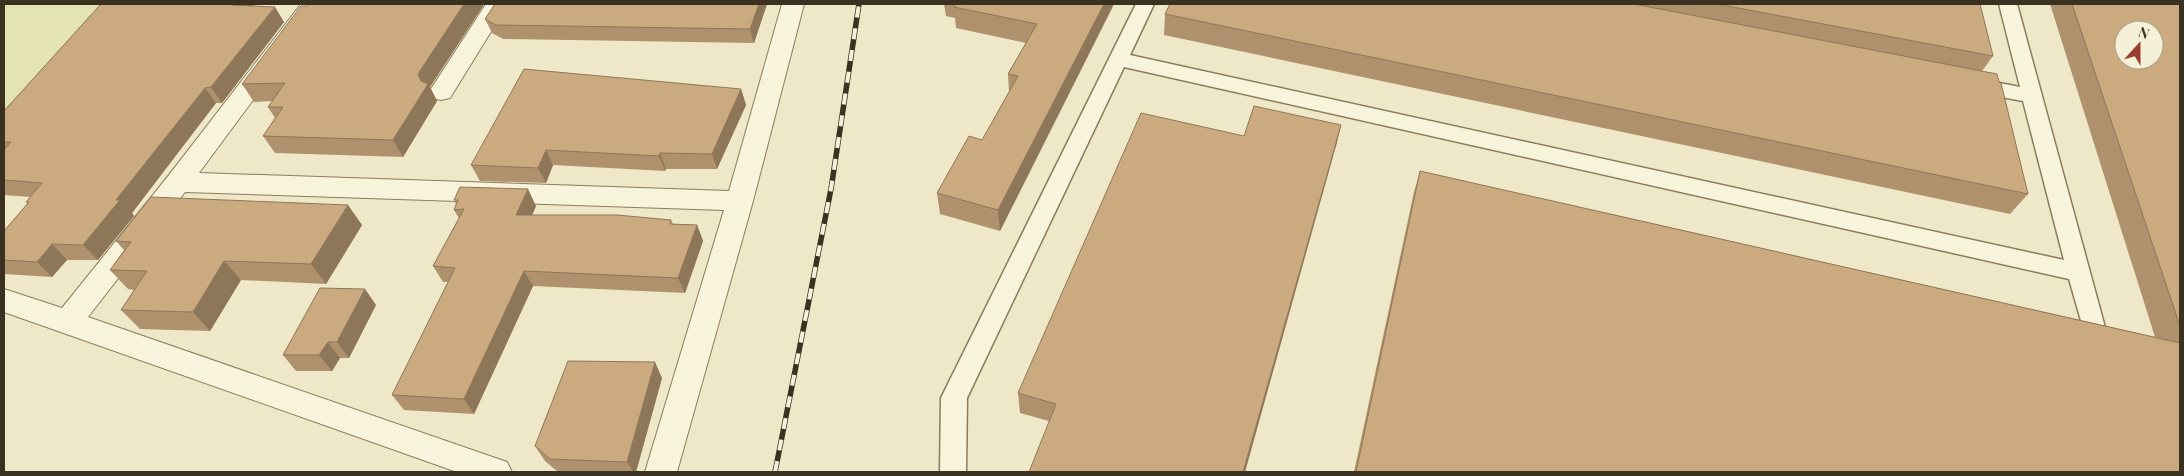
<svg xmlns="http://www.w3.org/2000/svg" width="2184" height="476" font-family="'Playfair Display',serif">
	<rect width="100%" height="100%" fill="#eee8c8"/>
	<path fill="#e3e3b6" d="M4,4H117L4,125Z"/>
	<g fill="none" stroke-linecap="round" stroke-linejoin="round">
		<g stroke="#8a7c5d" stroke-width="3">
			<path id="lane" d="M1136,4H1154L1130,55L2064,260L2023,101L1974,92L1967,90L1964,85L1967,80L1974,78L2020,87L1999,4H2017L2106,331L2102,338L2094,341L2086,338L2069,279L1124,67L967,398L966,472H940L941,398Z"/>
		</g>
		<g stroke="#8a7c5d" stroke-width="2">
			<g id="street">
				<path d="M301,4H324L199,173L729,191L782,4H804L753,201L677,472H645L724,210L185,192L88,317L507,462L512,472H457L4,312V289L62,308L169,175Z"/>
				<path d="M486,4H508L450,98L441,100L432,98L429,92Z"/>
			</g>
		</g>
		<use href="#lane" fill="#f8f4dc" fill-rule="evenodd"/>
		<use href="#street" fill="#f8f4dc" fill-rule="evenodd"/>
		<g stroke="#3b3121" stroke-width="5.5">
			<path id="rail" d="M775,472L831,189L859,4"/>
		</g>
		<use href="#rail" stroke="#f5f1d8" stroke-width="4" stroke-dasharray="11" stroke-linecap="butt"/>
	</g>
	<g fill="#af926d">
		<path d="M101,4H255L254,6L284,22L222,103H216L132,213L134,216L98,260H67L52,277L4,274V231L28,203L26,202L30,197L4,195V111Z"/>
		<path d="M309,4H482L483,6L430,87L437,101L403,157L275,153L263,136L275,118L268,107L272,101L254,102L242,84Z"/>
		<path d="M495,4H767L754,43L503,39L492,33L485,19Z"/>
		<path d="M944,4H1114L1000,231L940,214L937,193L982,140L1009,92L1008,74L1026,43L956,28L955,18L946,16Z"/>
		<path d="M1170,4H1980L1993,56L1982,71L2028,194L2010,214L1164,35L1165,14Z"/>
		<path d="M2050,4H2180V472H1354L1414,192L1420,171L2155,337Z"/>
		<path d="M741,89L746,105L717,169H666L665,171L553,165L546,183L480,181L471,165Z"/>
		<path d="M1341,125L1336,146L1049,421L1020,413L1018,393L1244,136Z"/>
		<path d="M454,200L536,206L532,215L671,220L673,224L697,225L703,241L685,293L533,286L474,414L404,410L392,395L448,282H443L433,266L459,218L454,210L456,204Z"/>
		<path d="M362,225L326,284L241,280L210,331L140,329L121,310L134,290L128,289L110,270L124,250L116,241Z"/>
		<path d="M376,305L349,358H340L332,371H296L283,355Z"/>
		<path d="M662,378L636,472H558L545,461L535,446Z"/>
	</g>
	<g fill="#8e7759">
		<path d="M233,4H255L243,21L232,5Z"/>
		<path d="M464,4H482L483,6L430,87L437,101L403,157L393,140L421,81L418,74Z"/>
		<path d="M759,4H767L754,43L750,29Z"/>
		<path d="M1104,4H1114L1000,231L998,210Z"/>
		<path d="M275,7L284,22L222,103L211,87Z"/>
		<path d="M205,88L216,103L132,213L134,216L98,260L83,245L116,200Z"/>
		<path d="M741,89L746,105L717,169L712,154Z"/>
		<path d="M1341,125L1336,146L1245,472H1243Z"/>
		<path d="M546,150L553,165L546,183L538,168Z"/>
		<path d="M660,153L666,169L665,171L659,156Z"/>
		<path d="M528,189L536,206L525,232L516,215Z"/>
		<path d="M348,205L362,225L326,284L311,264Z"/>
		<path d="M697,225L703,241L685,293L678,278Z"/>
		<path d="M52,244L67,260L52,277L37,262Z"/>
		<path d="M224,261L241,280L210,331L193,312Z"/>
		<path d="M524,271L533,286L474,414L464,399Z"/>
		<path d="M365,289L376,305L349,358L337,342Z"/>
		<path d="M328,342L340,358L332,371L319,355Z"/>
		<path d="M655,362L662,378L636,472H633L627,462Z"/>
	</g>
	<g fill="#cbaa7f" stroke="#8e7759" fill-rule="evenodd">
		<path d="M101,4H233L232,5L275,7L211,87L205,88L116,200H120L83,245L52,244L37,262L4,260V231L29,202H26L42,183L4,180V150L11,142H4V111Z"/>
		<path d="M309,4H464L418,74L421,81L428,84L393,140L263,136L283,107H268L285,83L242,84L301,6H308Z"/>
		<path d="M495,4H759L750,29L496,25L485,19Z"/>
		<path d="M956,4H1104L998,210L937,193L969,136L982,140L1018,76L1008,74L1037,24L954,7Z"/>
		<path d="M1170,4H1634L1997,74L1999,82L2001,83L2028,194L1165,14Z"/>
		<path d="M1717,4H1980L1993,56Z"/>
		<path d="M2072,4H2180V326ZM2124,30H2154V60H2124Z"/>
		<path d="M524,69L741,89L712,154L660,153L659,156L546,150L538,168L471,165Z"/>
		<path d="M1254,106L1341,125L1243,472H1029L1056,404L1018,393L1141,113L1244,136Z"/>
		<path d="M1420,171L2180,343V472H1356Z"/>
		<path d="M460,187L528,189L516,215H617L671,220L670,224L697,225L678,278L524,271L464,399L392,395L455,268L433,266L464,209L454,210L458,200H454Z"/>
		<path d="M151,197L348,205L311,264L224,261L193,312L121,310L147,271L110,270L131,242L116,241Z"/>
		<path d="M320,288L365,289L337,342H328L319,355H283Z"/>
		<path d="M568,361L655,362L627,462L550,459L535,446Z"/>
	</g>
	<rect width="2184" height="476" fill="none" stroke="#3b3121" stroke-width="10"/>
	<g transform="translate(2139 45) rotate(21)"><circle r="24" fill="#f5f1d8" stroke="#aba48f"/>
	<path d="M0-4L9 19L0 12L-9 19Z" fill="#983e2e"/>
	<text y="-8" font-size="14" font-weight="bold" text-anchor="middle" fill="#3b3121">N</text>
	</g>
</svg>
